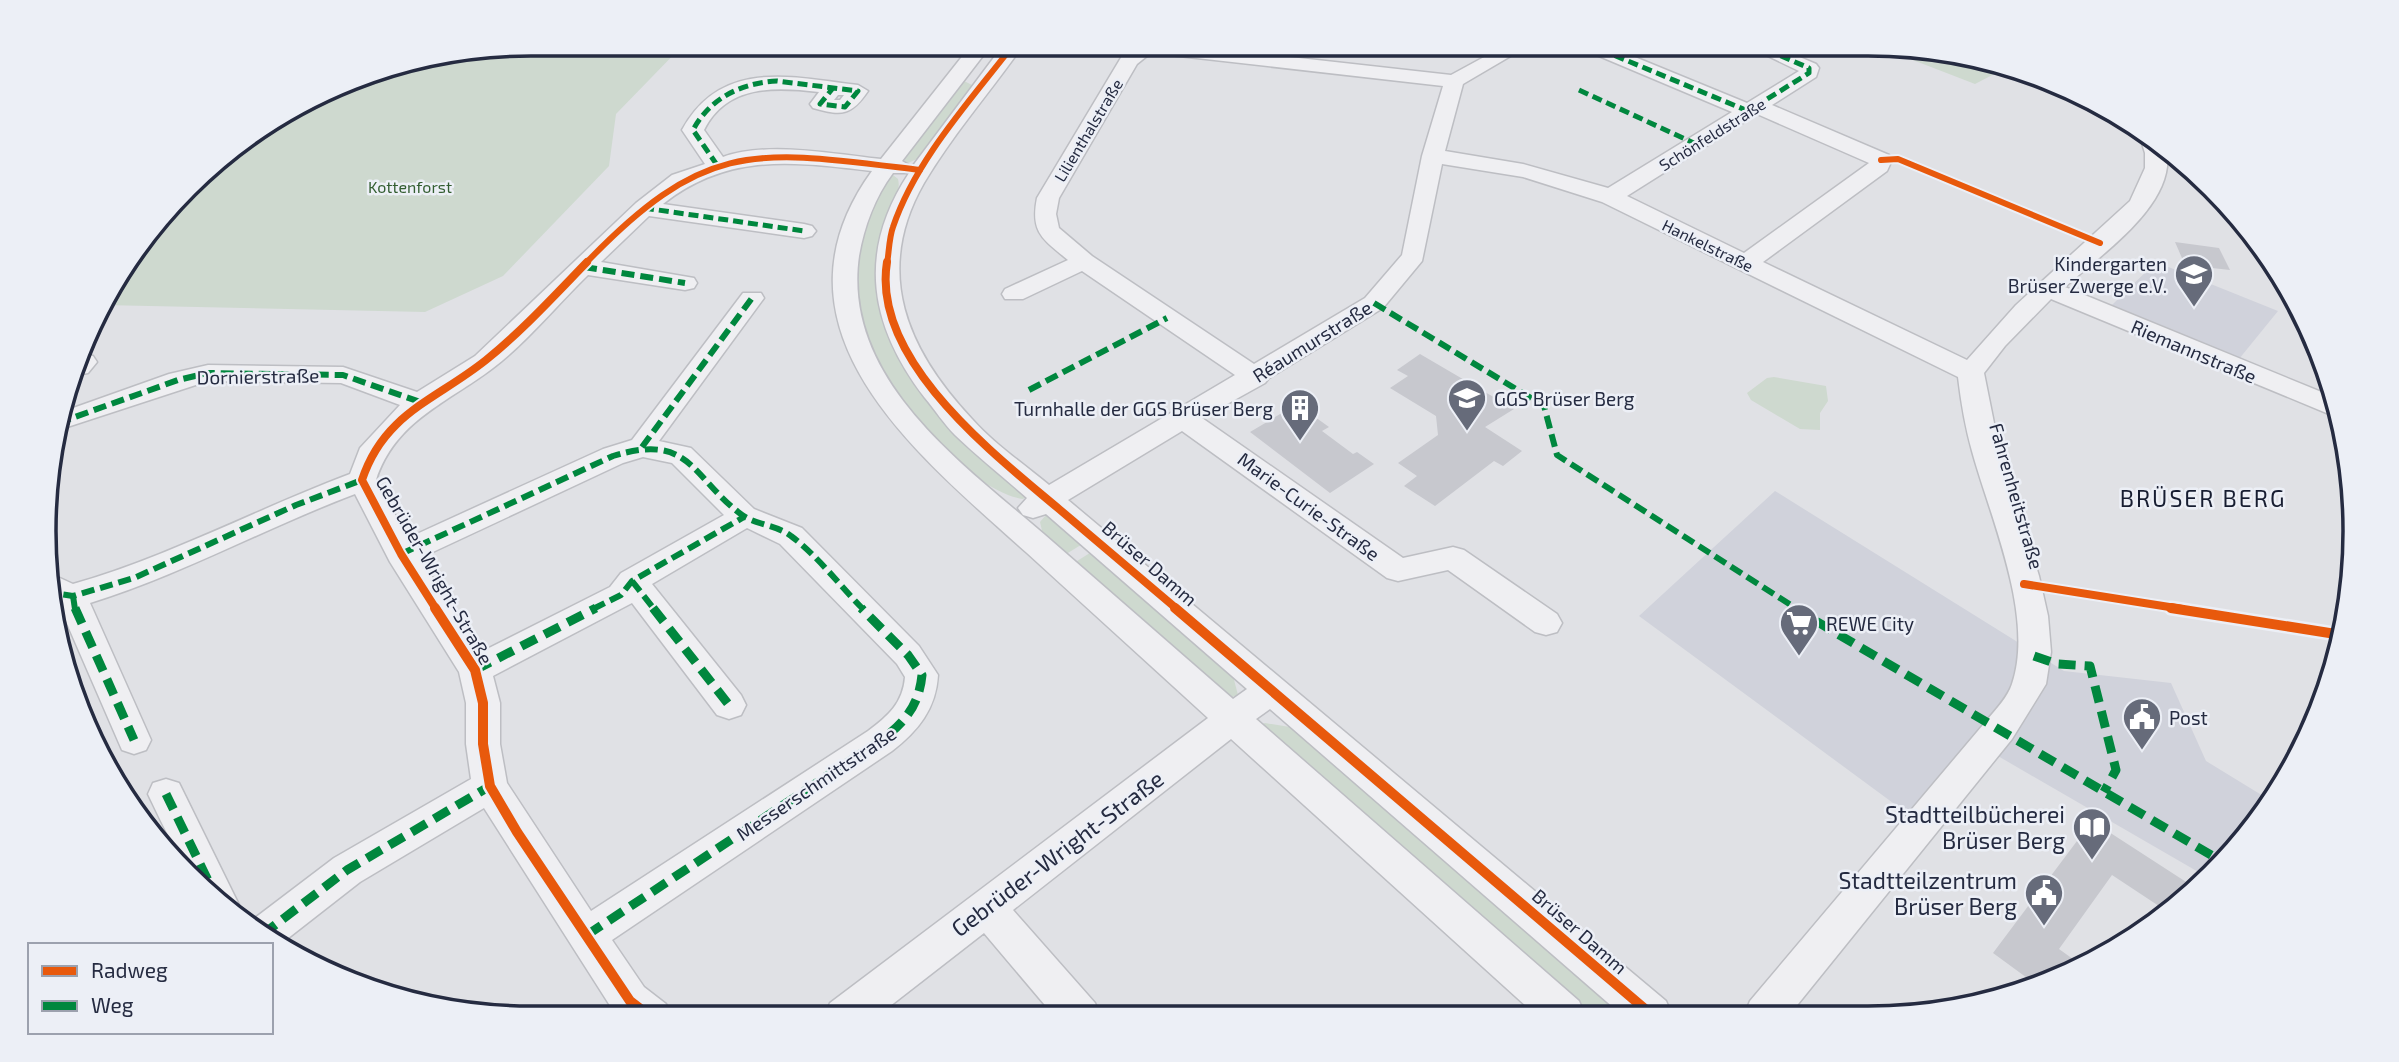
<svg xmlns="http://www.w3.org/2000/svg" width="2399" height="1062" font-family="'Exo 2',sans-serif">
	<rect width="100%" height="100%" fill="#e0e1e5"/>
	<g fill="#d0d2db">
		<path d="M2156,262L2278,311L2239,359L2112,305Z"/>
		<path d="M1775,491L2064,671L2171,683L2206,761L2273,802L2207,877L1972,741L1908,814L1639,616Z"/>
	</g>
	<g fill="#ced9cf">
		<path d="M531,44H684L616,114L609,166L503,276L425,312L102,305L109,288L210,164L288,109L374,70Z"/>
		<path d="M1874,45L1969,61L2000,71L1975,84Z"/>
		<path d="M962,80L974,86L919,158L906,164L900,161Z"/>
		<path d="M893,175L898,179C902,194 889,209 884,223C879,237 876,251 876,265C871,368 958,433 1026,497L1023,499C972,491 895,406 875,360C868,343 861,322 857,304C851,277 859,246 868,220C872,206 880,183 893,175Z"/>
		<path d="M1774,377L1826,386L1828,401L1820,413V430L1800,429L1751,400L1747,393L1767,378Z"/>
		<path d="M1046,515H1050L1084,543L1063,556L1043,535L1040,522Z"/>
		<path d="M1093,551L1232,672L1238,695L1229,698L1074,563Z"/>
		<path d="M1265,723L1296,728L1631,1015H1585L1262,724Z"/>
	</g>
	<g fill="#c7c8ce">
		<path d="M2175,242L2219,248L2230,270L2185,265Z"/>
		<path d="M1420,354L1514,409L1485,427L1522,451L1503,466L1494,461L1435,506L1404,486L1417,476L1398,463L1438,435L1436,416L1390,388L1408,376L1397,370Z"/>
		<path d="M1297,404L1329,427L1322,431L1353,454L1357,452L1374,464L1330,493L1250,432Z"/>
		<path d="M2092,821L2197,889L2168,912L2112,875L2059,949L2084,967L2034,983L1993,953Z"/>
	</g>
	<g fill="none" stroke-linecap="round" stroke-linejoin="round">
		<g stroke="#bdbec3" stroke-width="3">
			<g id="minor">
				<path d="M972,44H992L902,161L912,167L1004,44H1024C991,91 953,134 924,183C873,272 907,350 972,419C994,444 1024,464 1049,485L1235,375L1082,271L1023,299H1005L1002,294L1005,289L1068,260C1043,239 1030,233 1037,198L1122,56C1139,43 1154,44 1175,44L1451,75L1508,44H1531L1463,84L1445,151L1523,164L1608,188L1732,112L1580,48L1578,44H1603L1747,103L1799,71L1743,44H1769L1816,64L1819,68L1816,77L1772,105L1889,155L1892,160L1887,171L1763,262L1967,360L2016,305L2130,201L2145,168V153L2140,137L2144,132L2166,148C2179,203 2100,255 2065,287L2336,398L2341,419L2051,299L2005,346L1984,373L1999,448L2039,576L2048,616L2051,652L2046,684L2012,739L1790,1014L1744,1015L1750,1001L1988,719C1996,709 2008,697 2012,684C2035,616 1990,517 1972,451C1965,426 1961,402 1958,377L1602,202L1523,177L1442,164L1422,261L1383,308L1269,378L1265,383L1202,418L1403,558L1453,547L1464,550L1557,614L1562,623L1557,632L1546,635L1535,632L1448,570L1398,581L1387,578L1182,431L1068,500L1666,1001L1672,1015H1622L1270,709L1256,719L1579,1001L1585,1015H1536L1231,739L1013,910L1095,1003L1101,1017H1055L984,933L876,1017H824L830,1003L1208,718C1148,663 1087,608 1027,553C918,455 758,329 872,171C793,162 729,152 663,204L804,224L812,226L816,231L812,236L804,238L649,216L601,262L694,278L697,283L694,288L685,290L588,275C557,305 527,342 493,368C447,403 395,421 376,480L408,538L603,449L632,440L743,293H761L764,298L659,441L691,448L754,509L802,528L919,646L938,675C936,709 918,731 892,751L612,940L644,987L666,1004L672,1018H620L616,1015L484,808L360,882L278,946L247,924L334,858L471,779L466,744V703L459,672L390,562L355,494C265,528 181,575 90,603L151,740L146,750L134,754L122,750L59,605L50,603L49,573L73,584C168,557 257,509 350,474L360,448L400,405L341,383L208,381L55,431L62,412L169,374L208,365L343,367L417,392L475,356L636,203L672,175L705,164L682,130C721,58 792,77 858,85L868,91C851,116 842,116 813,108L810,104L819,92C775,87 727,84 704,130L723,157C767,141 834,154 881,159ZM1161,54L1443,86L1422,156L1402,255L1365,298L1254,364L1092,256L1059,228L1056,214L1059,198L1137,64L1147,56ZM838,95H844L840,100H834ZM1757,114L1869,163L1744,253L1627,196ZM893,173H909C857,252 869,325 925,398C935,410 944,424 955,435C978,457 1003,477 1027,498L1018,508L1023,515L1033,518L1046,514L1247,689L1233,699C1173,647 1113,594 1053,542C970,469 841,383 859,256C864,227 875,197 893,173ZM643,457L672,463L724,515L621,573L610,587L481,652L420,558L623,463ZM747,528L780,544L897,664L905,677C903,703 888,716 868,731L591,911L507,783L500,744V703L493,676L632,603L717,715L729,719L741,715L746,705L741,695L652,584Z"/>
				<path d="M84,354L93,356L97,362L88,373L76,375Z"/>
				<path d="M166,779L179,783L239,905L234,915C188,882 172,844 148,794L153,783Z"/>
			</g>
		</g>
		<use href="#minor" fill="#efeff2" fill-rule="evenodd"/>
		<g stroke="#00873e" stroke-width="5" stroke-dasharray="10 5" stroke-linecap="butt">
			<path d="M1138,44L1141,51"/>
			<path d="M1587,44L1748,111"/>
			<path d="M1753,44L1809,68V73L1756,106"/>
			<path d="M1579,90L1696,144"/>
			<path d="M717,165L693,130C710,98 741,83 777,81L858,91L845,107L820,104L833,88"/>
			<path d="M644,208L804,231"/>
		</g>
		<g stroke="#00873e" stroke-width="6" stroke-dasharray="13 6" stroke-linecap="butt">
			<path d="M584,267L685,283"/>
			<path d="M1374,303L1544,406L1557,455L1797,609"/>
			<path d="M79,367L84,362"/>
			<path d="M1029,390L1167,318"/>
			<path d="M58,423L178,380L208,373L343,375L420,402"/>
			<path d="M642,447L752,298"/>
			<path d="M401,554L613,456C691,432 691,477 742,515C756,525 777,525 791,536C818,556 840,586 863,609"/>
			<path d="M632,581L654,609"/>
			<path d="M48,584L60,594L73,596L134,578L296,505L362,480"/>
			<path d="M73,596L75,609"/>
			<path d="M593,609L621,595L632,581L744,517"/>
		</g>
		<g stroke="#00873e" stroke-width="9" stroke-dasharray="17 9" stroke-linecap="butt">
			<path d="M75,608L134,740"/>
			<path d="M653,608L729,705"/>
			<path d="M1794,608L2221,861"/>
			<path d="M2034,656L2057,664L2090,666L2116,770L2104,792"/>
			<path d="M475,670L596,608"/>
			<path d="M166,794L220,905"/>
			<path d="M262,935L347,870L490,786"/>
			<path d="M587,935L880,741C904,723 919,706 922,675L908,655L861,608"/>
		</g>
		<g stroke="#eceff6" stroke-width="10">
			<g id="cycleway-far2">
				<path d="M1881,160L1898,159L2100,243"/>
				<path d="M585,264C707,137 756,150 920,170"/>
				<path d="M887,264C889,252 889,238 893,227C916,159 971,100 1014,44"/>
			</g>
		</g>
		<g stroke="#eceff6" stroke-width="12">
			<g id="cycleway-far1">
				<path d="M887,262C871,360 994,454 1059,509C1099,543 1138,576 1177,609"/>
				<path d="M2024,584L2182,609"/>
				<path d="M436,609L401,554L362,480C384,413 436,400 486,360C523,330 554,296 587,262"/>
			</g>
		</g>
		<g stroke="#eceff6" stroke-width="15">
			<g id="cycleway">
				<path d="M435,608L475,670L483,703V744L490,786L517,832L630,1001L652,1018"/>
				<path d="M1175,608L1652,1015"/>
				<path d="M2171,608L2342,635"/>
			</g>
		</g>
		<use href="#cycleway-far2" stroke="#e8590c" stroke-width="6"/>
		<use href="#cycleway-far1" stroke="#e8590c" stroke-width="8"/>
		<use href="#cycleway" stroke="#e8590c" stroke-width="10"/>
	</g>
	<defs>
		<g id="school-pin" transform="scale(2.0125)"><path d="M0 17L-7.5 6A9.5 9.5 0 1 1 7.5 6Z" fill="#666b7a" stroke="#eceff6"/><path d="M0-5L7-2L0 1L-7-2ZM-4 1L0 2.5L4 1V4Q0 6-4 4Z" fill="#fff"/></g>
		<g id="building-pin" transform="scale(2.0125)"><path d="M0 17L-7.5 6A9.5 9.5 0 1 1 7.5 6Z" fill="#666b7a" stroke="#eceff6"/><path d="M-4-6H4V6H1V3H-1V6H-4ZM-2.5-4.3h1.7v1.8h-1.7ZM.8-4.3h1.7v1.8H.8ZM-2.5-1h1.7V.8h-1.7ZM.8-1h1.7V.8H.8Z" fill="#fff"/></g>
		<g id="supermarket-pin" transform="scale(2.0125)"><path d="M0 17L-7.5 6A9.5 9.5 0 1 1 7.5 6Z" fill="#666b7a" stroke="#eceff6"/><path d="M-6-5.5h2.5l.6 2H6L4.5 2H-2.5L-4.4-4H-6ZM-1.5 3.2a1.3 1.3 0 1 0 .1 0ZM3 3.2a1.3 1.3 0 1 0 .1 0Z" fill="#fff"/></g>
		<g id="civic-pin" transform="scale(2.0125)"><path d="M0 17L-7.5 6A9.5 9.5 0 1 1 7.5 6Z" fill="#666b7a" stroke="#eceff6"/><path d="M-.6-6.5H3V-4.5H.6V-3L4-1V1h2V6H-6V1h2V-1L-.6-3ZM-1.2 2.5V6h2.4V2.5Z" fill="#fff"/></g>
		<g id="library-pin" transform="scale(2.0125)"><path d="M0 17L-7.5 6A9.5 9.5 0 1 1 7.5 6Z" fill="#666b7a" stroke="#eceff6"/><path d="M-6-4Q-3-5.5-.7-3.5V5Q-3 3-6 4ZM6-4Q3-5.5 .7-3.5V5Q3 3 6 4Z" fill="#fff"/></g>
	</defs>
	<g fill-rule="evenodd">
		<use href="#school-pin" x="2194" y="274"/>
		<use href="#school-pin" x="1467" y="398"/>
		<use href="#building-pin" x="1300" y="408"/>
		<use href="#supermarket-pin" x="1799" y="623"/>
		<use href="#civic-pin" x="2142" y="717"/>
		<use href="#library-pin" x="2092" y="827"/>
		<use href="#civic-pin" x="2044" y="893"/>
	</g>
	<g text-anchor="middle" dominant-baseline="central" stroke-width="5" stroke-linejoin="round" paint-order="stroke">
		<g font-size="16" fill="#252b41" stroke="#eceff6">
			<text transform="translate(1088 130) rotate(-59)">Lilienthalstraße</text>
			<text transform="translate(1712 134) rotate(-32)">Schönfeldstraße</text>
			<text transform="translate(1708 245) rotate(26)">Hankelstraße</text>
		</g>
		<g font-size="16" fill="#335e31" stroke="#eceff6">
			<text x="410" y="186">Kottenforst</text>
		</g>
		<g font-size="19" fill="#252b41" stroke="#eceff6" text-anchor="start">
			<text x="2167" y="263" text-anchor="end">Kindergarten<tspan x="2167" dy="22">Brüser Zwerge e.V.</tspan></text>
			<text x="1494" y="398">GGS Brüser Berg</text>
			<text x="1273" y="408" text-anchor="end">Turnhalle der GGS Brüser Berg</text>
			<text x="1826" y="623">REWE City</text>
			<text x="2169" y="717">Post</text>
		</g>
		<g font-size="19" fill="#252b41" stroke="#eceff6">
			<text transform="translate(1312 341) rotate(-32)">Réaumurstraße</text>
			<text transform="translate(2194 351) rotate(23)">Riemannstraße</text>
			<text transform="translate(258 376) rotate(-1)">Dornierstraße</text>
			<text transform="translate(2017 496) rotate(74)">Fahrenheitstraße</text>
			<text transform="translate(1309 506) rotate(36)">Marie-Curie-Straße</text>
			<text transform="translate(1150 563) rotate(41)">Brüser Damm</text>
			<text transform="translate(435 570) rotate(60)">Gebrüder-Wright-Straße</text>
			<text transform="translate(816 783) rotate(-34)">Messerschmittstraße</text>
			<text transform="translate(1580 931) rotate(41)">Brüser Damm</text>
		</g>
		<g font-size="23" letter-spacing="2" fill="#171d31" stroke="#eceff6">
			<text x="2203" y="498">BRÜSER BERG</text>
		</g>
		<g font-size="23" fill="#252b41" stroke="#eceff6" text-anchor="end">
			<text x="2065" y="814">Stadtteilbücherei<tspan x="2065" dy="26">Brüser Berg</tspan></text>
			<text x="2017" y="880">Stadtteilzentrum<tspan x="2017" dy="26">Brüser Berg</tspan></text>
		</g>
		<g font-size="23" fill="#252b41" stroke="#eceff6">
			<text transform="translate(1057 853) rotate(-37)">Gebrüder-Wright-Straße</text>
		</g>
	</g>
	<path d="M0 0H2399V1062H0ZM531 56H1868A475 475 0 0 1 2343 531V531A475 475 0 0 1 1868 1006H531A475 475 0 0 1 56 531V531A475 475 0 0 1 531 56Z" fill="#eceff6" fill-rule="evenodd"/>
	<path fill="none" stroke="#252b41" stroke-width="3.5" d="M531 56H1868A475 475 0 0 1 2343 531V531A475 475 0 0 1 1868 1006H531A475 475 0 0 1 56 531V531A475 475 0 0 1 531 56Z"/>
	<rect x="28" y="943" width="245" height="91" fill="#eceff6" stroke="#9ca1ae" stroke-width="2"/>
	<rect x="42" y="966" width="35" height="10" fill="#e8590c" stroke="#9ca1ae" stroke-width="2"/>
	<text x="91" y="978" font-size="21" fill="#252b41">Radweg</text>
	<rect x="42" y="1001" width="35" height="10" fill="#00873e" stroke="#9ca1ae" stroke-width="2"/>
	<text x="91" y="1013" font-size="21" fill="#252b41">Weg</text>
</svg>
